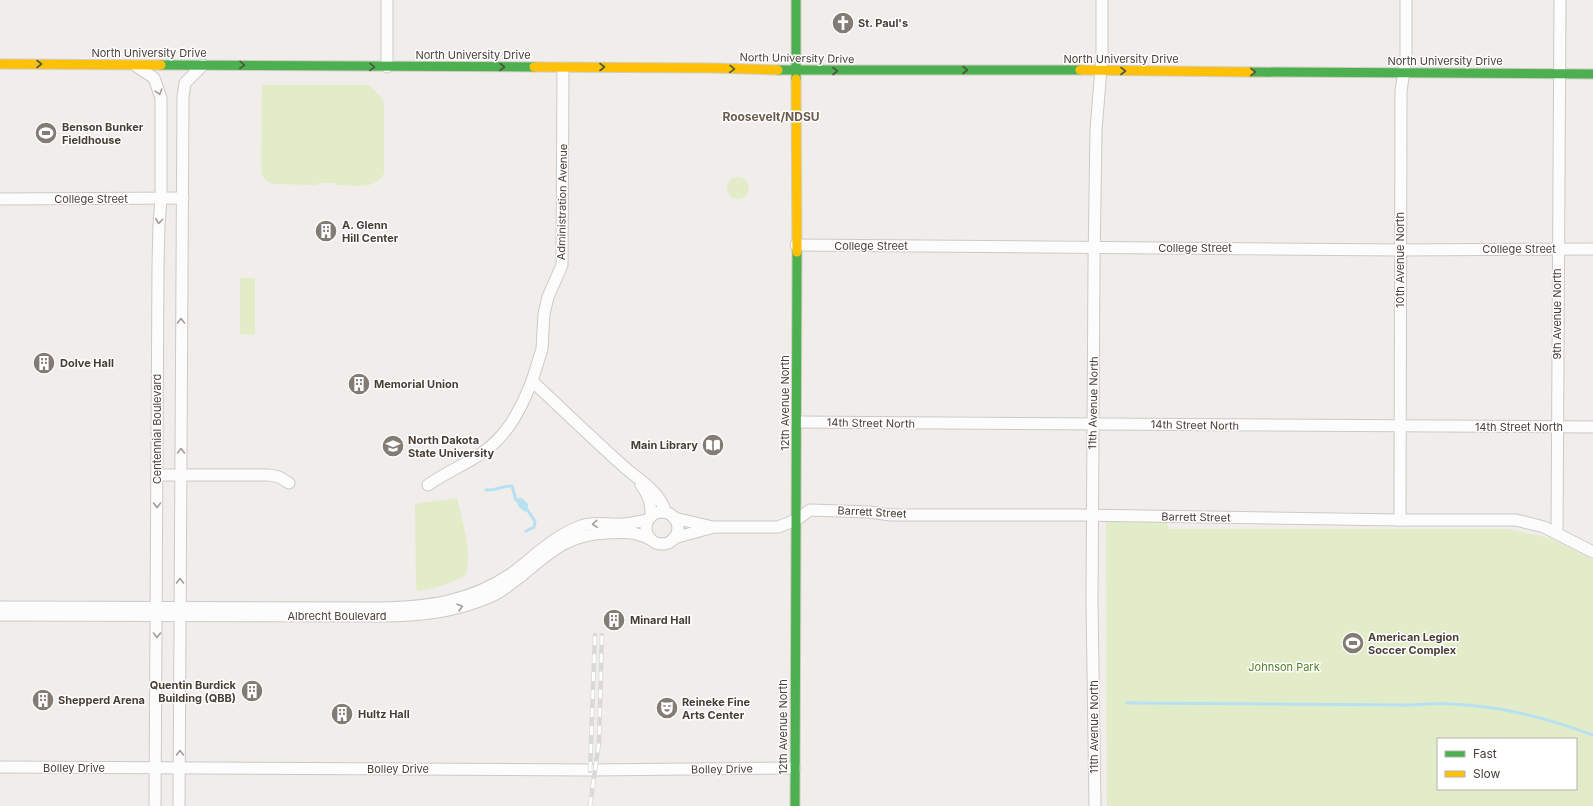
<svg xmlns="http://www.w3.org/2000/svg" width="1593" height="806" font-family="Inter,sans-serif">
	<rect width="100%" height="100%" fill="#f0edea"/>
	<g fill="#e2ecc8" fill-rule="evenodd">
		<path d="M262,85H369L383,99L384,104V173C376,191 352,185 336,185L334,183H319L317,185L273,184L266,181L261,173Z"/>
		<circle cx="738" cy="188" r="11"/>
		<path d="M240,278H255V335L240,334Z"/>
		<path d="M457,498C462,522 472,549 466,574C460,581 427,591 418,591L416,588L415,504Z"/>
		<path d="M1106,522H1167L1168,529H1508L1550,538L1593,560V806H1107ZM1438,739H1576V789H1438Z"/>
	</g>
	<path fill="#b7e1f2" d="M519,498H522L528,504V509L525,512L519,507L516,500Z"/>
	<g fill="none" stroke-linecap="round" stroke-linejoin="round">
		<g stroke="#b7e1f2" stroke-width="3">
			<path d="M486,490C497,491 503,485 512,486L516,500L519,502"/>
			<path d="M526,531L534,527L535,521L526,508"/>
			<path d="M1127,703L1409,705C1424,704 1438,703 1452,704C1500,706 1548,718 1593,735"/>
		</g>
		<g stroke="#cdcac6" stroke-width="13">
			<g id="street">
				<path d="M387,0V67"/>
				<path d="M136,66L154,78L161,98V199L159,225L158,266L155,806"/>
				<path d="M563,68L562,265L548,297L544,314L542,349L532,381C562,409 591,437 621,464C640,482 656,487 666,512"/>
				<path d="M0,199L183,198"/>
				<path d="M796,245L1400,250L1593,249"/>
				<path d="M797,422L1593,427"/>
				<path d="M157,475H269L279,477L289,483"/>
				<path d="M428,485C442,475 457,468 471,460C504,442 519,414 532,381"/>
				<path d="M641,485C649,495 651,503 651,516"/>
				<circle cx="662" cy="528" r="16"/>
				<path d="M674,518L713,527"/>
				<path d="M1400,520L1401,91L1406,57V0"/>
				<path d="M1557,533L1560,0"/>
				<path d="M674,538L714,527H778L796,520L810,510L870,512L891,515H1079L1400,520H1516L1544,527L1593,552"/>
				<path d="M0,607L380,608C429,607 469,602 511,574C534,557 553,536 581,526C594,521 608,525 621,524C630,524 639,521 648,520"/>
				<path d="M0,615L380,616C419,616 456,612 492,596C502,592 511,583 520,577C549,553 566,535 606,533C624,532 634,531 650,539"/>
				<path d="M0,767L590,770L795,768"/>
				<path d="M179,806L183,97L185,83L203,65"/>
				<path d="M1095,806L1092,602L1094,265L1096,130L1102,57V0"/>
			</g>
		</g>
		<g stroke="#d2ccc2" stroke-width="11">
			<g id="fast">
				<path d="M796,0V79"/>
				<path d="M161,65L534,67"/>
				<path d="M778,70H1080"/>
				<path d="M1250,72L1593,74"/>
				<path d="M795,806L797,252"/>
			</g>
		</g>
		<g stroke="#d2ccc2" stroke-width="11">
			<g id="slow">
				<path d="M0,64L161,65"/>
				<path d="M534,67L714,68L778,70"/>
				<path d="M1080,70L1250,72"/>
				<path d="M796,79L797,252"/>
			</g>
		</g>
		<use href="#street" stroke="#fdfcfc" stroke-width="11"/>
		<use href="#fast" stroke="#4caf50" stroke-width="9"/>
		<use href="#slow" stroke="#ffc107" stroke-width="9"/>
		<g stroke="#d9d9d8" stroke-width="4.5">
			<g id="rail">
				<path d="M590,771L595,635"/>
				<path d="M590,806L599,742L602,635"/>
			</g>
		</g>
		<use href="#rail" stroke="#fff" stroke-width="3" stroke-dasharray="9" stroke-linecap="butt"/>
	</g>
	<defs><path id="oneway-chevron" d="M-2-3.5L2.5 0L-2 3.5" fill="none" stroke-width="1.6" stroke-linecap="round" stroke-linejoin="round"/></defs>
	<g stroke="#495a3c">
		<use href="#oneway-chevron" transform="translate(39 64)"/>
		<use href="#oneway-chevron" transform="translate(242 65) rotate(1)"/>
		<use href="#oneway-chevron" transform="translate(372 67) rotate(1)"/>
		<use href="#oneway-chevron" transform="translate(502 67)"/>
		<use href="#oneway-chevron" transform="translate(602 67)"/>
		<use href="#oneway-chevron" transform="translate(732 69) rotate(2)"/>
		<use href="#oneway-chevron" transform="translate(965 70)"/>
		<use href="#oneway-chevron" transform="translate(835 71)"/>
		<use href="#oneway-chevron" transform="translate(1123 71)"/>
		<use href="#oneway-chevron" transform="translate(1253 72)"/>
	</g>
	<g stroke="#a29d98">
		<use href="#oneway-chevron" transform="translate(159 92) rotate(73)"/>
		<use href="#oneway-chevron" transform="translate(159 221) rotate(95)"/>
		<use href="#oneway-chevron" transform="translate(181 321) rotate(-90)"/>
		<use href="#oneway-chevron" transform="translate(181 451) rotate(-90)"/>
		<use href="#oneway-chevron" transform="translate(157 505) rotate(90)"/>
		<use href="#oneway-chevron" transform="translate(595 524) rotate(175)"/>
		<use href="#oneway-chevron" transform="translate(180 581) rotate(-90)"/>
		<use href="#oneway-chevron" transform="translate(460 607) rotate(-16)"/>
		<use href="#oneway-chevron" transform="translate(157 635) rotate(90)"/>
		<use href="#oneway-chevron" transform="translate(180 753) rotate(-90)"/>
	</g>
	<defs>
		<g id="church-disc" transform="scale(1.15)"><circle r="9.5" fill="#837b74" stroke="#fff"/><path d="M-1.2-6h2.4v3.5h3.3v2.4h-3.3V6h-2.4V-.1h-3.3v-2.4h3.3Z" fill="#fff"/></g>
		<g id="stadium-disc" transform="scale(1.15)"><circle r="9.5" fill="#837b74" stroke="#fff"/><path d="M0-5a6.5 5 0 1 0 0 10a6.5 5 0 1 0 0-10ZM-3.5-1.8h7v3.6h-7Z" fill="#fff"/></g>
		<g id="building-disc" transform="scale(1.15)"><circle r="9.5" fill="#837b74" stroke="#fff"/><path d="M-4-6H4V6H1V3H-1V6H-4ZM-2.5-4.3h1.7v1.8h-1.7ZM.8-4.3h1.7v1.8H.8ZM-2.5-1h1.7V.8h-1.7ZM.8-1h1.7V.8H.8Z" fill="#fff"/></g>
		<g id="library-disc" transform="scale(1.15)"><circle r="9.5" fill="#837b74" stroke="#fff"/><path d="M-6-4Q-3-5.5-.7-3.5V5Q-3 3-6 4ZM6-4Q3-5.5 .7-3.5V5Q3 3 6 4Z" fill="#fff"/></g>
		<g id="university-disc" transform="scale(1.15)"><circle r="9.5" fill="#837b74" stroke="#fff"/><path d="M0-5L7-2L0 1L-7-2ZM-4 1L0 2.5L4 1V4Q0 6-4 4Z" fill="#fff"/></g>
		<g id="theatre-disc" transform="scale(1.15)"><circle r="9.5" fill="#837b74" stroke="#fff"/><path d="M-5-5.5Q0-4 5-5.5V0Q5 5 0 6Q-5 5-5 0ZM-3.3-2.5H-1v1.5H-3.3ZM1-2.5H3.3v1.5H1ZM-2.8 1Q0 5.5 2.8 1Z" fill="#fff"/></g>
	</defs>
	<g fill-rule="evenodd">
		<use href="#church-disc" x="843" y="23"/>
		<use href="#stadium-disc" x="46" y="133"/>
		<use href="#building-disc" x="326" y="231"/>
		<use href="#building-disc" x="44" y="363"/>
		<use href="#building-disc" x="359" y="384"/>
		<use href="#library-disc" x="713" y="445"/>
		<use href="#university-disc" x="393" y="446"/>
		<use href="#building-disc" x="614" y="620"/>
		<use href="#stadium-disc" x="1353" y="643"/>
		<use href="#building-disc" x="252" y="691"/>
		<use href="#building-disc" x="43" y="700"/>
		<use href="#theatre-disc" x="667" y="708"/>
		<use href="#building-disc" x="342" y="714"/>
	</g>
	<g text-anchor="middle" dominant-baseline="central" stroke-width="3" stroke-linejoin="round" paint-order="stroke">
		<g font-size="11" font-weight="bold" fill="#483e35" stroke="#fff" text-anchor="start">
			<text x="858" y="23">St. Paul's</text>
			<text x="62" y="127">Benson Bunker<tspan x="62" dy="13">Fieldhouse</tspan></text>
			<text x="342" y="225">A. Glenn<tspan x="342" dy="13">Hill Center</tspan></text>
			<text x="60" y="363">Dolve Hall</text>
			<text x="374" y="384">Memorial Union</text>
			<text x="408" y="440">North Dakota<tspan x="408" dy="13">State University</tspan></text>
			<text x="698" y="445" text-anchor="end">Main Library</text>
			<text x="630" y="620">Minard Hall</text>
			<text x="1368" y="637">American Legion<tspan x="1368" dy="13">Soccer Complex</tspan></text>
			<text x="236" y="685" text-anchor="end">Quentin Burdick<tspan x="236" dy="13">Building (QBB)</tspan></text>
			<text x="58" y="700">Shepperd Arena</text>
			<text x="682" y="702">Reineke Fine<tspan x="682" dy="13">Arts Center</tspan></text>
			<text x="358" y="714">Hultz Hall</text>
		</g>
		<g font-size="11" fill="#483e35" stroke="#fff">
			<text x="149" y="53">North University Drive</text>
			<text x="473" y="55">North University Drive</text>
			<text transform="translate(797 58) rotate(1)">North University Drive</text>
			<text x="1121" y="59">North University Drive</text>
			<text x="1445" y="61">North University Drive</text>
			<text x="91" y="199">College Street</text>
			<text transform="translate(562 202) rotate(-89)">Administration Avenue</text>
			<text x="871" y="246">College Street</text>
			<text x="1195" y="248">College Street</text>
			<text x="1519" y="249">College Street</text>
			<text transform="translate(1400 260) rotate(-90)">10th Avenue North</text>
			<text transform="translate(1557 314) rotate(-90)">9th Avenue North</text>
			<text transform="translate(785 403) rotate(-90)">12th Avenue North</text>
			<text transform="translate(1093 403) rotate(-89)">11th Avenue North</text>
			<text transform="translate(871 423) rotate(1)">14th Street North</text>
			<text transform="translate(1195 425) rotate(1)">14th Street North</text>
			<text x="1519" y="427">14th Street North</text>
			<text transform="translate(157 429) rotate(-90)">Centennial Boulevard</text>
			<text transform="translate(872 512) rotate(3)">Barrett Street</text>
			<text transform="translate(1196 517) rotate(1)">Barrett Street</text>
			<text x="337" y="616">Albrecht Boulevard</text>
			<text transform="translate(783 727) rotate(-90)">12th Avenue North</text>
			<text transform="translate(1094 727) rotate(-90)">11th Avenue North</text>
			<text x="74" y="768">Bolley Drive</text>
			<text x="398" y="769">Bolley Drive</text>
			<text transform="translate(722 769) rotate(-1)">Bolley Drive</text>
		</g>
		<g font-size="11" fill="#517e24" stroke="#fff">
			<text x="1284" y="667">Johnson Park</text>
		</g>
		<g font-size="12" font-weight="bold" fill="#6b5b4b" stroke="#fff">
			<text x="771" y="116">Roosevelt/NDSU</text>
		</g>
	</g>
	<rect x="1437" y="738" width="140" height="52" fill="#ffffff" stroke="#b6b2ae"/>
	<rect x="1445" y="751" width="20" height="6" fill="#4caf50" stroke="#b6b2ae"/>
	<text x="1473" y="758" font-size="12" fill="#483e35">Fast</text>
	<rect x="1445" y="771" width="20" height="6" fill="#ffc107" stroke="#b6b2ae"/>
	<text x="1473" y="778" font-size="12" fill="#483e35">Slow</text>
</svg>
